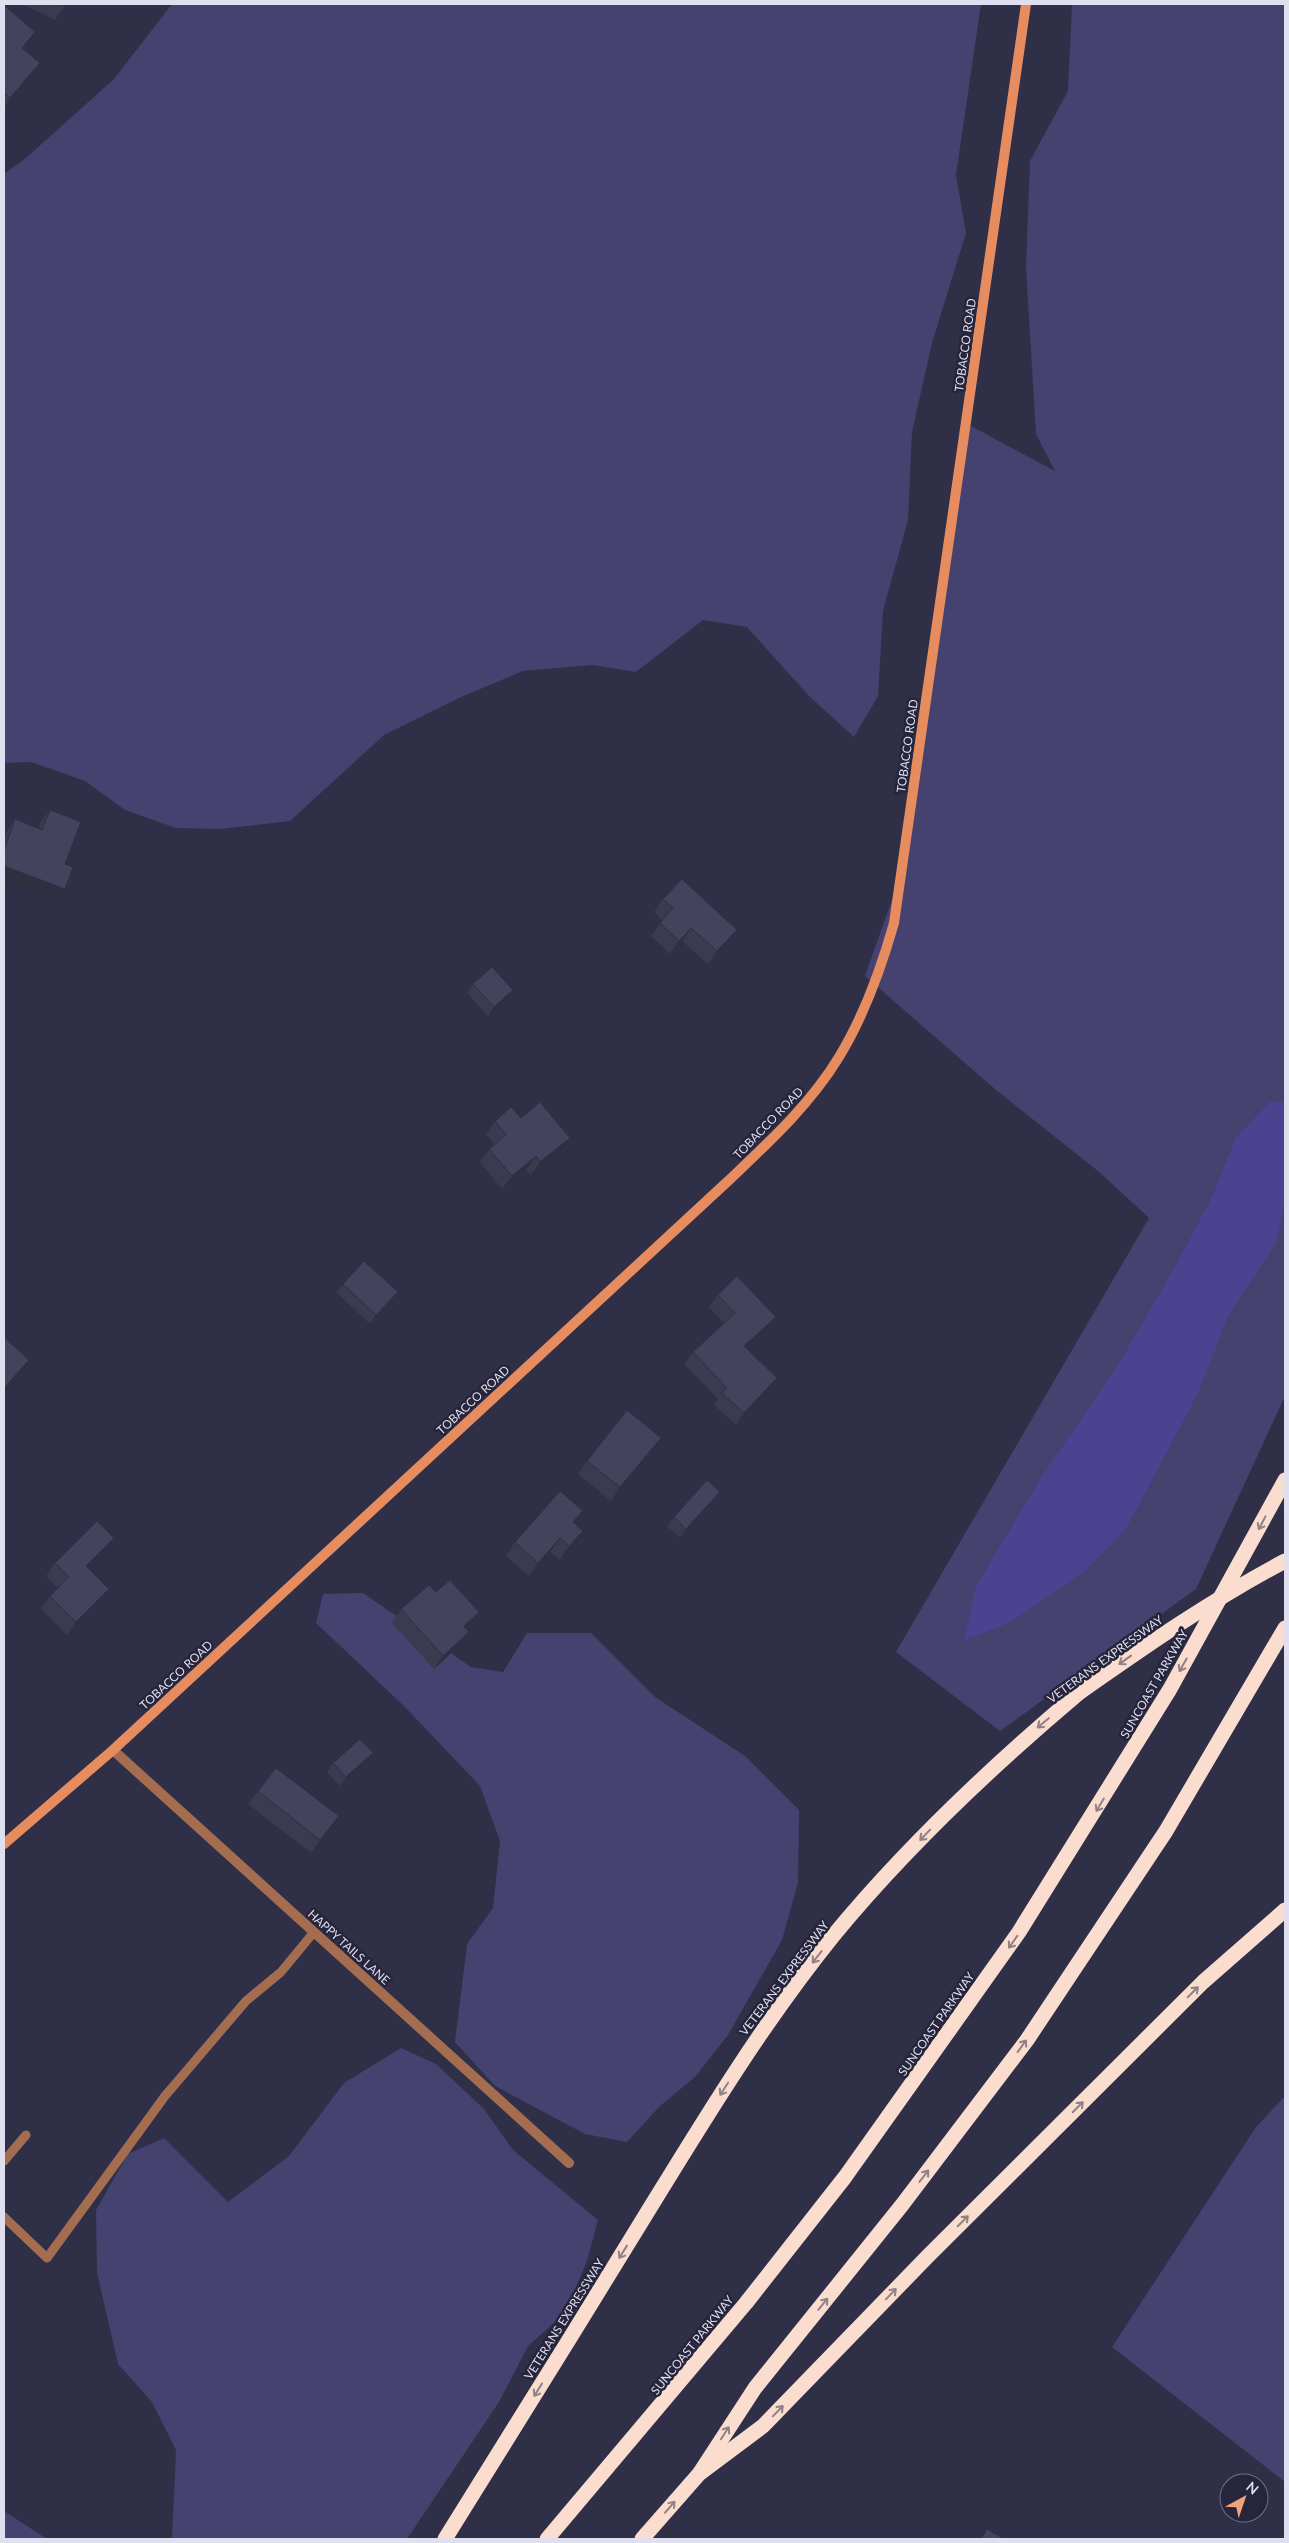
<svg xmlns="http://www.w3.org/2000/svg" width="1289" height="2543" font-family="Lato,sans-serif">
	<rect width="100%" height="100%" fill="#2f2f47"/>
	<g fill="#45426f">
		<path d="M172,4H981L956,175L966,233L932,343L912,432L908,520L883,611L878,696L854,737L809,696L747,627L703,620L636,672L592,665L523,671L461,697L384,735L290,821L221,829L176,828L125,810L85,781L31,762L4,763V174L26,158L114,79Z"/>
		<path d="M1072,4H1285V1396L1196,1589L1000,1731L896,1652L1149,1218L1098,1171L996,1090L865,976L893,897L969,425L1055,471L1036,434L1026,268L1030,161L1068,91Z"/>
		<path d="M363,1593L471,1667L503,1672L527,1633H591L655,1697L745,1756L799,1810L798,1883L782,1940L728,2035L695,2077L660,2106L627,2142L585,2134L495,2086L455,2042L467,1944L493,1908L500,1841L480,1786L405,1707L316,1623L323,1594Z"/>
		<path d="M401,2048L436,2064L484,2109L513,2150L598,2220L587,2261L565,2313L528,2346L499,2402L407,2539H172L176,2450L152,2402L118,2364L97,2273L96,2210L128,2154L164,2138L228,2202L289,2156L344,2083Z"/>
		<path d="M1285,2096V2482L1112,2347L1256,2127Z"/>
		<path d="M4,2511L47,2539H4Z"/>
	</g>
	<path fill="#4b4290" d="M1270,1102H1285V1200L1276,1243L1229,1314L1199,1391L1126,1529L1085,1571L1007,1624L964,1640L976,1586L1042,1476L1118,1365L1176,1265L1212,1197L1236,1137Z"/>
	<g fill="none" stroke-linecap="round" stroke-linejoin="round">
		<g stroke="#a56d50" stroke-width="9">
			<path d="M4,2161L26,2135"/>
			<path d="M4,2217L47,2258L165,2096L246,2001L281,1972L314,1932"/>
		</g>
		<path stroke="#a56d50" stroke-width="10" d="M113,1750L569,2163"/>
		<path stroke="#e68c5e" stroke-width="10" d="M4,1844L113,1750L727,1182C767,1144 810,1105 839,1057C864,1016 881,969 894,923L1026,4"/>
		<g stroke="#faddcf" stroke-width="15">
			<path d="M699,2474L755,2388L902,2205L1027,2040L1166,1831L1285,1628"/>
			<path d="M445,2539C512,2432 579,2324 645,2216C704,2120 762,2024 833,1936C907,1846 991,1767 1080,1692"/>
			<path d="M547,2539L746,2303L845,2177L1019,1932L1170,1689L1285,1480"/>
			<path d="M642,2539L699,2474L763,2426L928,2256L1203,1982L1285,1910"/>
		</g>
		<path stroke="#faddcf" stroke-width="15" d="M1080,1692C1147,1645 1213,1599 1285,1561"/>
	</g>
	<g fill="#3a3a50">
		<path d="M22,4H66L55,20Z"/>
		<path d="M4,5L26,45L23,49L31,77L4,108Z"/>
		<path d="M50,810L65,864V889L56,902L4,883V839L6,833L15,819L39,828L40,823Z"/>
		<path d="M663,899L737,930L728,943L708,964L682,941L670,954L651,936L662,920L654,912Z"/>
		<path d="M473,984L507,999L488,1016L467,993Z"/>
		<path d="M521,1118L560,1151L531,1175L526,1170L502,1189L480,1162L489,1149L494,1144L486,1134L495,1121Z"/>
		<path d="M343,1284L398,1292L391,1301L370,1324L336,1292Z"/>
		<path d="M718,1295L776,1317L767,1329L746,1349L777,1378L769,1390L736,1425L714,1405L718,1399L684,1364L693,1352L724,1323L709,1307Z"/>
		<path d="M651,1451L611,1501L578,1474L587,1461Z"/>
		<path d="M714,1501L680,1538L667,1526L674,1517Z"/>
		<path d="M574,1523V1544L560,1560L550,1552L529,1576L506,1556L515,1542Z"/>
		<path d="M114,1538L105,1551L88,1568L99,1602L67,1635L41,1609L50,1596L58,1588L46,1576L55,1563Z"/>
		<path d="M401,1609L479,1612L470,1625L466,1628L469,1632L460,1645L434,1669L392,1623Z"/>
		<path d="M373,1753L367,1762L340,1786L327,1772L333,1763Z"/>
		<path d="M258,1791L329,1829L311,1853L248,1804Z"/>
	</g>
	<g fill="#302f41">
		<path d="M35,32L26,45L12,61L22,48Z"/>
		<path d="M40,63L31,77L4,108L10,98Z"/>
		<path d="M4,866L65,889L56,902L4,883Z"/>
		<path d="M691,928L682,941L670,954L679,941Z"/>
		<path d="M737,930L728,943L708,964L717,951Z"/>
		<path d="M513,990L507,999L488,1016L494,1007Z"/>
		<path d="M570,1138L560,1151L531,1175L540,1162Z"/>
		<path d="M536,1156L526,1170L502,1189L512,1176Z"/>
		<path d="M398,1292L391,1301L370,1324L376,1315Z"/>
		<path d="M776,1317L767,1329L736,1358L744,1346Z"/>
		<path d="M29,1360L20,1373L4,1391V1388Z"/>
		<path d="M777,1378L769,1390L736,1425L744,1413Z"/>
		<path d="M661,1438L651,1451L611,1501L620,1487Z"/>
		<path d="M720,1492L714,1501L680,1538L686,1529Z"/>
		<path d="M583,1511L574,1524L573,1522Z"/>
		<path d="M583,1531L574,1544L560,1560L569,1546Z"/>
		<path d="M114,1538L105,1551L77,1579L86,1566Z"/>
		<path d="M560,1538L550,1552L529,1576L538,1563Z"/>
		<path d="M109,1589L99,1602L67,1635L76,1622Z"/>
		<path d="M479,1612L470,1625L455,1639L464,1626Z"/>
		<path d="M469,1632L460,1645L434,1669L443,1656Z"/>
		<path d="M373,1753L367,1762L340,1786L346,1777Z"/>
		<path d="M339,1816L329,1829L311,1853L320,1840Z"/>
	</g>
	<g fill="#44435d" stroke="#302f41">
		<path d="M58,4H66L65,7Z"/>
		<path d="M4,5L35,32L22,48L40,63L10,98L4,92Z"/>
		<path d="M50,810L81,822L65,864L73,867L65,889L4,866V850L15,819L42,830Z"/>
		<path d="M682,879L737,930L717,951L691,928L679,941L660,923L673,908L663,899Z"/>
		<path d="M492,967L513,990L494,1007L473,984Z"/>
		<path d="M540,1102L570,1138L540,1162L536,1156L512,1176L489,1149L506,1135L495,1121L511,1107L521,1118Z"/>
		<path d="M364,1261L398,1292L376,1315L343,1284Z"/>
		<path d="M737,1276L776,1317L744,1346L777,1378L744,1413L722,1393L727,1388L693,1352L735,1313L718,1295Z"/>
		<path d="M4,1337L29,1360L4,1388Z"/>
		<path d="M627,1410L661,1438L620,1487L587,1461Z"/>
		<path d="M707,1480L720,1492L686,1529L674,1517Z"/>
		<path d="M560,1491L583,1511L573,1522L583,1531L569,1546L560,1538L538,1563L515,1542Z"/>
		<path d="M97,1521L114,1538L86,1566L109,1589L76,1622L50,1596L69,1577L55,1563Z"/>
		<path d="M450,1580L479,1612L464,1626L469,1632L443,1656L401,1609L429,1585L436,1592Z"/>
		<path d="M360,1739L373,1753L346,1777L333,1763Z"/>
		<path d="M276,1768L339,1816L320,1840L258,1791Z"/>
		<path d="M987,2529L1004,2539H981Z"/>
	</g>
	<defs><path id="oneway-shaft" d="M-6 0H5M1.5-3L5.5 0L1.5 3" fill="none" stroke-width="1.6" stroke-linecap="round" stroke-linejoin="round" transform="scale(1.25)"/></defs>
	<g stroke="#908186">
		<use href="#oneway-shaft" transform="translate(1262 1523) rotate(118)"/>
		<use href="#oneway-shaft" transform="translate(1125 1660) rotate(144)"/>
		<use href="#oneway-shaft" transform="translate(1183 1665) rotate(119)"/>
		<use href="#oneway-shaft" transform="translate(1043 1723) rotate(140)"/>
		<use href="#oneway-shaft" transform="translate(1100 1805) rotate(121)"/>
		<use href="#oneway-shaft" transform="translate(925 1835) rotate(134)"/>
		<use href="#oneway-shaft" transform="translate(1013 1942) rotate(125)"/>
		<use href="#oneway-shaft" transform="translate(817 1957) rotate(128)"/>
		<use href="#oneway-shaft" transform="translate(1193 1992) rotate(-45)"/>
		<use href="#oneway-shaft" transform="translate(1022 2046) rotate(-54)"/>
		<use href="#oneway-shaft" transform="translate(724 2089) rotate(123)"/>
		<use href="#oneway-shaft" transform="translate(1078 2107) rotate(-45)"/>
		<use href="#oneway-shaft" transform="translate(924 2176) rotate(-52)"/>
		<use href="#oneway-shaft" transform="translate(963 2221) rotate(-45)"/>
		<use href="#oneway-shaft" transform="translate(623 2252) rotate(122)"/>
		<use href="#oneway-shaft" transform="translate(891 2294) rotate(-46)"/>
		<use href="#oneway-shaft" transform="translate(823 2304) rotate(-51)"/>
		<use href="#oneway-shaft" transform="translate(538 2390) rotate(122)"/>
		<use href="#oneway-shaft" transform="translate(778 2411) rotate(-46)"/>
		<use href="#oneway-shaft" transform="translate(725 2433) rotate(-57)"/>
		<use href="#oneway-shaft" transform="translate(670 2507) rotate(-49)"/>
	</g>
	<g text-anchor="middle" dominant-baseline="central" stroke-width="5" stroke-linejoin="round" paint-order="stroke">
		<g font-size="12" fill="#dfdfef" stroke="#26253c">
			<text transform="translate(965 345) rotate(-82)">TOBACCO ROAD</text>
			<text transform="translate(907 746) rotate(-82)">TOBACCO ROAD</text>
			<text transform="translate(768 1123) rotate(-46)">TOBACCO ROAD</text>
			<text transform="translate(473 1400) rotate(-43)">TOBACCO ROAD</text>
			<text transform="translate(1105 1659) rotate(-36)">VETERANS EXPRESSWAY</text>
			<text transform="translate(176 1675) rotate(-43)">TOBACCO ROAD</text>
			<text transform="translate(1154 1684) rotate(-60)">SUNCOAST PARKWAY</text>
			<text transform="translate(349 1947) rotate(42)">HAPPY TAILS LANE</text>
			<text transform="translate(784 1978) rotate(-53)">VETERANS EXPRESSWAY</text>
			<text transform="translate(936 2024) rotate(-55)">SUNCOAST PARKWAY</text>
			<text transform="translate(564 2319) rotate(-58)">VETERANS EXPRESSWAY</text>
			<text transform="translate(692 2345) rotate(-51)">SUNCOAST PARKWAY</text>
		</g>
	</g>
	<rect width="1289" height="2543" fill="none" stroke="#dfdfef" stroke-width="10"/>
	<g transform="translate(1244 2498) rotate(40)"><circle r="24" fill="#26253c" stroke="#706f84"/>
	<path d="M0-4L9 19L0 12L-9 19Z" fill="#f0a27a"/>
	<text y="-8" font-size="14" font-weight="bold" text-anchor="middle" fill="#dfdfef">N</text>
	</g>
</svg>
